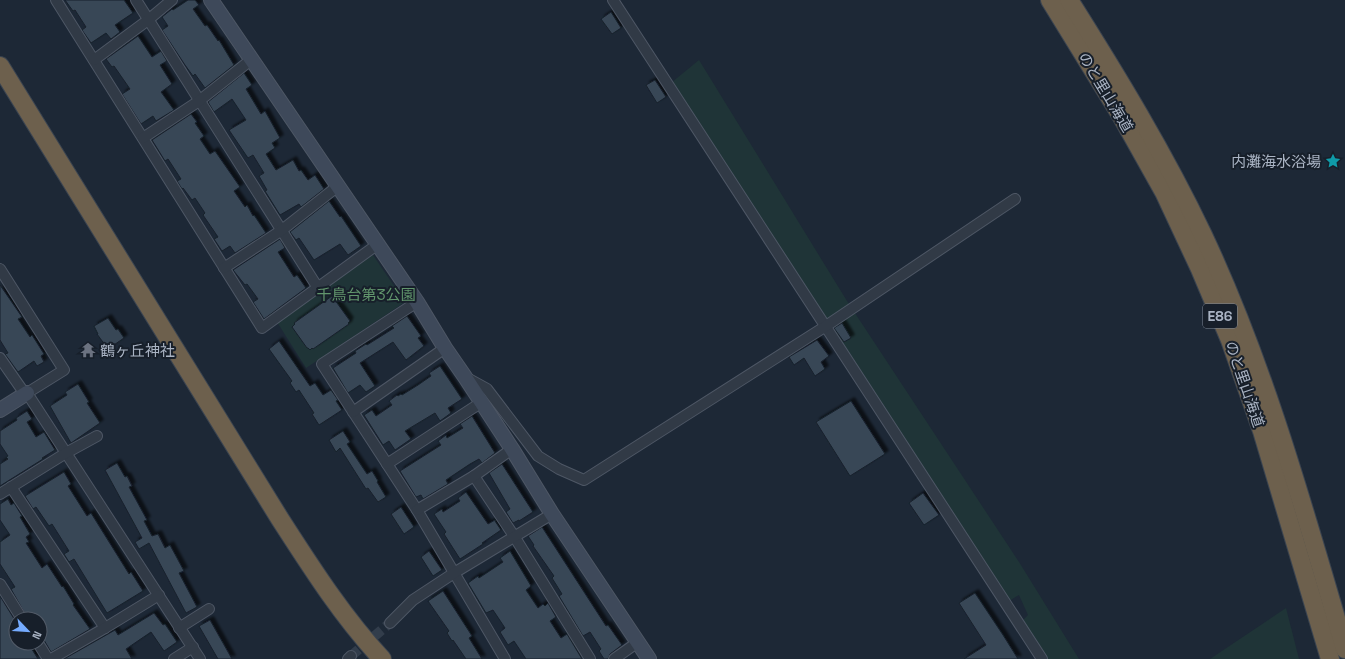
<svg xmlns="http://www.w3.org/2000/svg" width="1345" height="659" font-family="'Space Grotesk','Noto Sans JP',sans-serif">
	<defs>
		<filter id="shadow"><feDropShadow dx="3.5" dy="-3.5" stdDeviation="1" flood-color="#0009"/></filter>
	</defs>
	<rect width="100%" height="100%" fill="#1d2836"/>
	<g fill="#1f3437">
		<path d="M699,60L847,301L1019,562L1079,659H1047L1022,621L1028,615L1019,595L1009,601L671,83Z"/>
		<path d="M373,255L405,302L306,368L277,322Z"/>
		<path d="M1286,608L1299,659H1210Z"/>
	</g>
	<g fill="#394657" stroke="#18212c" filter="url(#shadow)">
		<path d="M65,0H124L133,13L115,25L120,32L111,39L106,33L91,43L82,30L86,27L75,10L73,11Z"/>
		<path d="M188,0H195L199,5L193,9L205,26L207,25L218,41L219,40L234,65L205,88L195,74L193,76L185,65L162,30L168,26L162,17L172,9L173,10Z"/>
		<path d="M611,12L621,28L612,34L601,19Z"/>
		<path d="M138,36L152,57L161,51L167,61L160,65L172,84L161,92L174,110L156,121L153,116L141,124L122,94L130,89L114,66L112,67L106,59Z"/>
		<path d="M244,73L252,85L246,89L261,114L265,111L280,138L272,143L275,148L266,154L276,170L293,160L299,171L301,170L308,180L315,175L324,189L301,207L299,204L280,215L265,191L267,190L259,176L264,173L253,155L248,158L229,130L246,120L232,99L214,112L208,102Z"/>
		<path d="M655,80L666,97L657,103L646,85Z"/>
		<path d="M191,114L197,122L195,123L204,136L200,139L210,154L215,151L240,187L234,191L245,207L247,205L253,216L254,215L266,233L235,253L230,246L222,251L214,239L218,237L203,215L205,213L195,198L192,200L183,188L182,189L177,181L181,179L168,159L165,161L152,140Z"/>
		<path d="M329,201L340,217L341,216L361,246L348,255L340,244L314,260L299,238L296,240L290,232Z"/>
		<path d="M280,239L285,248L278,252L294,277L297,275L306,288L264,319L253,302L258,299L247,284L245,285L233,270Z"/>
		<path d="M0,285L22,317L18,319L30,337L32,335L44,354L41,356L44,362L37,366L34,361L18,372L5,354L8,353L0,340Z"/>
		<path d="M332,296L350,321L348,323L349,324L313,349L312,348L310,350L308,348H307L292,327L295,324L294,323Z"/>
		<path d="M407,316L421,336L418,338L424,346L406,360L393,342L360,363L375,386L366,392L360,385L348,393L333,368L356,353L355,351L366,344L367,345L394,328L392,326Z"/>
		<path d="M108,318L116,330L118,329L124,338L108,349L97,334H98L94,326Z"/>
		<path d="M842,323L851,338L844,342L834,328Z"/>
		<path d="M817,340L829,356L821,362L825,369L815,376L804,358L794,365L789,357Z"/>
		<path d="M279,341L310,386L315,383L323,395L331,390L338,400L336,401L342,410L319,425L312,414L314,413L299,390L296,392L290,383L292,381L269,349Z"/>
		<path d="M440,366L462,399L448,408L451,413L440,421L435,413L405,431L411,439L395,450L389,441L383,445L364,415L372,410L376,416L392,405L389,401L397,395L398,396L401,394L402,395L418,385L431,376L429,373Z"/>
		<path d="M78,384L89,402L87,403L100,423L71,443L50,406L67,395L65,392Z"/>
		<path d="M851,401L885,454L850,476L816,422Z"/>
		<path d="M27,411L32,419L27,422L36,437L44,432L55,450L42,458L43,459L0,486V464L8,459L6,457L8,456L0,444V431L17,420L16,418Z"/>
		<path d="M472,416L495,453L482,463L479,459L470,464L446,480L448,484L423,499L421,495L416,497L400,471L441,445L438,441L446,435L447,438L463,428L460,424Z"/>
		<path d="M343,431L350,442L347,444L367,474L372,471L378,481L377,482L386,497L378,502L368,488L366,489L340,448L336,452L329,440Z"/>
		<path d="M117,463L125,477L127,476L132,486L129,487L147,520L144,521L152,536L158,534L165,548L170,545L184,571L179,573L197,607L186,613L149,543L139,549L135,542L142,538L105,470Z"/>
		<path d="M502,464L533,512L519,521V520L513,523L506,512L510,509L489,473Z"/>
		<path d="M64,472L71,484L68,486L87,516L91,513L129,574L131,572L143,591L107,613L74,559L69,562L64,554L69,551L52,524L49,526L36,507L33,509L25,496Z"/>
		<path d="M466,492L488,524L495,520L496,521H495L501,530L482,543L483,544L460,559L444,534L446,532L434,514L442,509L443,512L460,501L458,498Z"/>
		<path d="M923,493L939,515L924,525L909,503Z"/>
		<path d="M8,499L11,505L14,503L22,516L20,517L30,534L26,537L29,542L26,543L42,568L47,564L62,587L63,586L74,604L73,605L90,629L51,652L44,640L40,637V619H28L11,589L15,587L0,564V542L10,535L0,520V504Z"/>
		<path d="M401,507L414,527L404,534L391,514Z"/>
		<path d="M542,527L606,626L608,625L622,645L610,654L608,659H604L599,651L601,649L590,632L583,636L559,596L562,594L552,578L554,576L533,546L534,545L528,536Z"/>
		<path d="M429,551L442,570L433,576L421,557Z"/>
		<path d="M510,551L531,586L526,590L538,608L543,604L545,606L548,603L556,617L550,621L561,638L567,634L582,659H526L514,641L508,645L500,632L505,628L493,610L486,613L468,583L478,576L479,578L503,562L500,558Z"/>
		<path d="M443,591L472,636L469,638L482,659H466L453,640L452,641L447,633L449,631L428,601Z"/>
		<path d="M975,593L1003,635L1018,659H964L986,645L959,603Z"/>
		<path d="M0,596L16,622V643H28L38,659H0Z"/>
		<path d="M154,613L163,625L165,624L177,642L164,651L151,632L126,649L132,659H64L115,630L118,635Z"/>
		<path d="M210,620L232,659H218L199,626Z"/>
	</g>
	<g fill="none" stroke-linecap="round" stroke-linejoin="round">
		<path stroke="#323d4b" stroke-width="10" stroke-dasharray="10 5" stroke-linecap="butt" d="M351,656L390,623"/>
		<g stroke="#4e5765" stroke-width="12">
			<g id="street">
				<path d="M56,0L262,328L378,244"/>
				<path d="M136,0L318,288"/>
				<path d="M613,0L1042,659"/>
				<path d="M94,60L148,20L172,0"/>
				<path d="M143,138L199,101L252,59"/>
				<path d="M224,268L282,230L338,186"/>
				<path d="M0,269L64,370L27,393L200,659"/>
				<path d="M417,302L322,364L417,510L505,659"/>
				<path d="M0,358L25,394"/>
				<path d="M467,378L487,389L538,456L559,469L584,480L826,326L1015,199"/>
				<path d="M353,412L445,348"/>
				<path d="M387,464L482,402"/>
				<path d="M474,476L514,536L590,659"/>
				<path d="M11,487L105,628"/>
				<path d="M0,494L66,453L97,436"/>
				<path d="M417,510L474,476L512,449"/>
				<path d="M0,584L22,619"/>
				<path d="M390,623L413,600L454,573L552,514"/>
				<path d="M179,628L209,609"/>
				<path d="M38,643L48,659"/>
				<path d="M51,659L105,628L159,595"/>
				<path d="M174,659L193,647"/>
				<path d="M348,659L351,656"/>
				<path d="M614,659L638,642"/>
			</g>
		</g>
		<g stroke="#4e5765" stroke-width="16">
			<g id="secondary">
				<path d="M211,0L417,302L445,348L465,377L512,449L552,514L649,659"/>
				<path d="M0,410L27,393"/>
			</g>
		</g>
		<g stroke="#3b4450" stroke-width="20">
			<g id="highway">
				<path d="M1050,0L1122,117L1164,192L1200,269L1230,340L1262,431L1330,659"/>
				<path d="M1069,0C1117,76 1164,153 1203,235C1265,367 1304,509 1345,649"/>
				<path d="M0,66L280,519C311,567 342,616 382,659"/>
			</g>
		</g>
		<use href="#street" stroke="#313a46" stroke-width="10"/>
		<use href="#secondary" stroke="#3e495a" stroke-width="14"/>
		<use href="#highway" stroke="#6d604d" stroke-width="18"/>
	</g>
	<defs>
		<g id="sight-bare" transform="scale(1.2)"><path d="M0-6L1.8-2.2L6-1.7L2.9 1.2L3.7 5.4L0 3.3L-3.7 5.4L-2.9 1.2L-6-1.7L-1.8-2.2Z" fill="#0f9aa8" stroke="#171f2a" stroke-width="2.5" paint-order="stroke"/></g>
		<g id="temple-bare" transform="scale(1.2)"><path d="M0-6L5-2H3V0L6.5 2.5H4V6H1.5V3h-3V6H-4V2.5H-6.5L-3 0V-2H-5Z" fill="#6b7280" stroke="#171f2a" stroke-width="2.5" paint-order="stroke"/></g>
	</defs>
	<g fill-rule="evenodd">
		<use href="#sight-bare" x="1333" y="161"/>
		<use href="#temple-bare" x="88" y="350"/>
	</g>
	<g text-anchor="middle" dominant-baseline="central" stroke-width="4" stroke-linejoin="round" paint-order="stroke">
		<rect fill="#171f2a" stroke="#7e8796" stroke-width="1" x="1203" y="304" width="34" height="24" rx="3"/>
		<g font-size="14" font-weight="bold" fill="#aab4c4">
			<text x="1220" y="316">E86</text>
		</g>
		<g font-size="15" fill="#aab4c4" stroke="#171f2a">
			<text transform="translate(1106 92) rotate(59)">のと里山海道</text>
			<text transform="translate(1245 384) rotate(71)">のと里山海道</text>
		</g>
		<g font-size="15" fill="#aab4c4" stroke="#171f2a" text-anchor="end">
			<text x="1321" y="161">内灘海水浴場</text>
			<text x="100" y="350" text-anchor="start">鶴ヶ丘神社</text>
		</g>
		<g font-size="15" fill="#61956c" stroke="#171f2a">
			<text x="366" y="294">千鳥台第3公園</text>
		</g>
	</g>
	<g transform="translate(28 631) rotate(115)"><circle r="19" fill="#171f2a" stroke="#525b68"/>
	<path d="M0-3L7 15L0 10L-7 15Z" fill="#75abfe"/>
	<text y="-6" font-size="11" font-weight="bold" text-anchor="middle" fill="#aab4c4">N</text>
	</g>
</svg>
